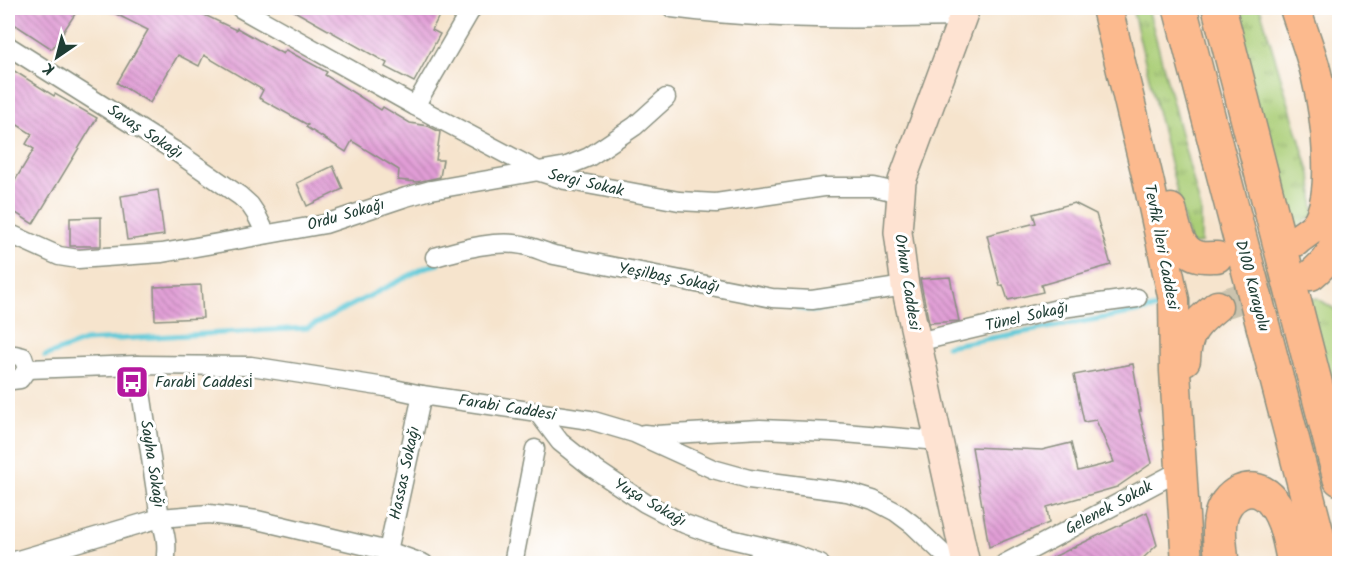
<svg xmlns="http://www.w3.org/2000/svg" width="1347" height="571" font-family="Kalam,sans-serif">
	<defs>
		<pattern id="grass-tufts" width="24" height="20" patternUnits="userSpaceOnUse" patternTransform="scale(1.5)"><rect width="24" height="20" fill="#aace77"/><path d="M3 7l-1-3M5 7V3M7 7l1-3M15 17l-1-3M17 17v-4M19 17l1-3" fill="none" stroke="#8aa862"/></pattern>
		<pattern id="building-back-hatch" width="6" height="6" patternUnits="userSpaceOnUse" patternTransform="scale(1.5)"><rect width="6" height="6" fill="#e19dd6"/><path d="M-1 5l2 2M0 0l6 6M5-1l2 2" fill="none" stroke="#b681ae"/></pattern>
	</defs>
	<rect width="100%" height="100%" fill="#fff"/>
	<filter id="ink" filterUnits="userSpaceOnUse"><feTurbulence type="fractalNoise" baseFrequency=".0167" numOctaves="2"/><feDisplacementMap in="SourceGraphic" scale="12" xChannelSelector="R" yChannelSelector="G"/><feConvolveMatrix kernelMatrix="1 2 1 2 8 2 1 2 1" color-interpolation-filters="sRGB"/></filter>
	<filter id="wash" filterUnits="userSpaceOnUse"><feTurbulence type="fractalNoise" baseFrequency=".008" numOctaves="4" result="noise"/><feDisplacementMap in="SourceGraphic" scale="24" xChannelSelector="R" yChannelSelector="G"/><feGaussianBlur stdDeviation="1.35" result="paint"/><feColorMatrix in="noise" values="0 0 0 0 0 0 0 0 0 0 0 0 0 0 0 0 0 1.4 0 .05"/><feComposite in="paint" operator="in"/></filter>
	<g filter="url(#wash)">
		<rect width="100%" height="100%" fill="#f6e4cd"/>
		<g fill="url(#grass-tufts)" stroke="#648656" stroke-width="1.5">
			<path d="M1132,8H1148L1201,210V243L1190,245Z"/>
			<path d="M1230,8H1260L1312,181L1314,215L1291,231Z"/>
			<path d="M1317,298L1339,312V443L1303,301Z"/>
		</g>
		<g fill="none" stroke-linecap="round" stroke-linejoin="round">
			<g stroke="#5ec9d8" stroke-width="5">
				<path d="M798,308L813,311L865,301"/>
				<path d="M947,346L1158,308"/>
				<path d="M45,356L85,341L307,328L426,267L439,264"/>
			</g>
		</g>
		<g id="blocks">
			<g fill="url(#building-back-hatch)">
				<path d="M12,8H79L52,49L8,20V14Z"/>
				<path d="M104,8H190L236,30L237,28L283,54L286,50L327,72L325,75L381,110L383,107L410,123L428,126L440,132L436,160H443L440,177L417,182L398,180L399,170L352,141L346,152L306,127L308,125L259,98L263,90L204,55L199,66L178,55L150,103L117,83L148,30Z"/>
				<path d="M289,8H443L432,30L440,34L414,82L385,67L387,63Z"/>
				<path d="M8,67L54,96L55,94L97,118L33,224L8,208V192L34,149L26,144L32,134L8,119Z"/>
				<path d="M333,166L343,189L307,206L297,183Z"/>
				<path d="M158,190L164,235L127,240L121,196Z"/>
				<path d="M1074,203L1096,214L1111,265L1041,285L1043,292L1008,300L1003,285L1000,286L987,235L1036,223L1033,214Z"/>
				<path d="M101,217V246H70V218Z"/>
				<path d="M950,277L959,321L929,323L920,279Z"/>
				<path d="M201,285L203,318L155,320L154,287Z"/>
				<path d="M1133,364L1141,411H1139L1152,463L1117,487L1047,507L1049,523L989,547L972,447L1042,450L1071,443L1078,471L1114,462L1096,420L1084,422L1074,375Z"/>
				<path d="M1147,512L1157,545L1137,564H1039Z"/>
			</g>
		</g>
	</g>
	<g filter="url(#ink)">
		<use href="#blocks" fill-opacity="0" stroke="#8a9080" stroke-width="1.5"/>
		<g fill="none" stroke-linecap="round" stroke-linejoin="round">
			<path stroke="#cbc3ae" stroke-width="30" stroke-dasharray="30 15" stroke-linecap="butt" d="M1217,306L1311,275"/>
			<g stroke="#8a9080" stroke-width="21">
				<g id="street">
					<path d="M240,8L415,106L540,172L565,180L679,201L716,203L824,187H874L900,193"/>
					<path d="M672,8C769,21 866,19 963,17"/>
					<path d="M8,46L178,153L240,196L250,205L256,214L266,234"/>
					<path d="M415,106L472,8"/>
					<path d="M8,233L59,256L78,259L162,253L325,224L406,197L431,190L567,166L589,157L635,126L666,98"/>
					<path d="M435,257C464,249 493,240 523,245C533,247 544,252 554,255L772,298L812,300L905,286"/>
					<path d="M917,342L1062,308L1137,298"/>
					<path d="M8,357L15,355L23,357L27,369L20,379L12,380L8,378"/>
					<path d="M137,365L160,518C166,534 168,546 165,564"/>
					<path d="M27,369L137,365L251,366L385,387L422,395L590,420L634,433L713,469L749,479L847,492L873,500L896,512L912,524L954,564"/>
					<path d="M538,413L560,442L590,466L645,503L685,524L718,536L790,553L820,564"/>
					<path d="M644,434L656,435L760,429L833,432L939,441"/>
					<path d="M388,551L422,395"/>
					<path d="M8,563L160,518L209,514L257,520L388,551L424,564"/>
					<path d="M513,564L535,449"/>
					<path d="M752,564L771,549"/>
					<path d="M1004,564L1181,470"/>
				</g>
			</g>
			<g stroke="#8a9080" stroke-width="30">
				<path id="secondary" d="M966,564L905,286L898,232L902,181L966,8"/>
			</g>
			<g stroke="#8a9080" stroke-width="33">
				<g id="primary">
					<path d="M1107,8L1148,179L1174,300L1175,371L1187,564"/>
					<path d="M1295,8C1302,31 1312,54 1317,78C1325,111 1339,200 1314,227C1309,232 1301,236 1296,241"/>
					<path d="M1171,209C1175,225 1178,251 1198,256C1203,258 1212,257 1217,257"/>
					<path d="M1311,275C1328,261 1333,252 1340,231"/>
					<path d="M1185,360C1186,332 1196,323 1217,306"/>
				</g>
			</g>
			<g stroke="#8a9080" stroke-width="36">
				<g id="highway">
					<path d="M1180,8L1325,564"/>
					<path d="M1219,8L1340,479"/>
					<path d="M1222,564C1221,550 1218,534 1220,521C1223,494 1254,477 1273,502C1286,518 1290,543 1294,564"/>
				</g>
			</g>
			<use href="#street" stroke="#fff" stroke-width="18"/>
			<use href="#secondary" stroke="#fee3d2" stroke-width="27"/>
			<use href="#primary" stroke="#fcba8e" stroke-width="30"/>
			<use href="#highway" stroke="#fcba8e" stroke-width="33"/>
		</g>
	</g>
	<defs>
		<g id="bus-square" transform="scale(1.725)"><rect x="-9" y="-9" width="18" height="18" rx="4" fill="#b5179e" stroke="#fff"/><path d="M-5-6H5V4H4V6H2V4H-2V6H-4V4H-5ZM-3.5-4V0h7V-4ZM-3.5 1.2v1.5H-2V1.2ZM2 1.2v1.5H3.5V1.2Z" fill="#fff"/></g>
	</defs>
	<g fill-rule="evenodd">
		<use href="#bus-square" x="132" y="382"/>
	</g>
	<g text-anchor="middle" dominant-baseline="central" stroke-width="6" stroke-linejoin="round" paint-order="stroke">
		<g font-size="16" fill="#1f3d34" stroke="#fff">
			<text transform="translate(145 132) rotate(33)">Savaş Sokağı</text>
			<text transform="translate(586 183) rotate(13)">Sergi Sokak</text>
			<text transform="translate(346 215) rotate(-16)">Ordu Sokağı</text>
			<text transform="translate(1161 247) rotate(79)">Tevfik İleri Caddesi</text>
			<text transform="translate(669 278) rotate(11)">Yeşilbaş Sokağı</text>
			<text transform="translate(907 282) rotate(81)">Orhun Caddesi</text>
			<text transform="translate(1252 286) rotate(75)">D100 Karayolu</text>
			<text transform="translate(1027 317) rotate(-13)">Tünel Sokağı</text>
			<text transform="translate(507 408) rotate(9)">Farabi Caddesi</text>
			<text transform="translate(152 464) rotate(81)">Sayha Sokağı</text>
			<text transform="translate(405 473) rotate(-78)">Hassas Sokağı</text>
			<text transform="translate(650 503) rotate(30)">Yuşa Sokağı</text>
			<text transform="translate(1109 508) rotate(-28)">Gelenek Sokak</text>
		</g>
		<g font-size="16" fill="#1f3d34" stroke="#fff" text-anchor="start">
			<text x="155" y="382">Farabi̇ Caddesi̇</text>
		</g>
	</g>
	<rect width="1347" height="571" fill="none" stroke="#fff" stroke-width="30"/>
	<g transform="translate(57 57) rotate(215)" stroke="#ffffff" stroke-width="4.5" paint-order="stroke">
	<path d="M0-4.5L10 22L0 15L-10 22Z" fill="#1f3d34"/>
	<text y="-9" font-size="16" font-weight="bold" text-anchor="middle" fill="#1f3d34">K</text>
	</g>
</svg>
